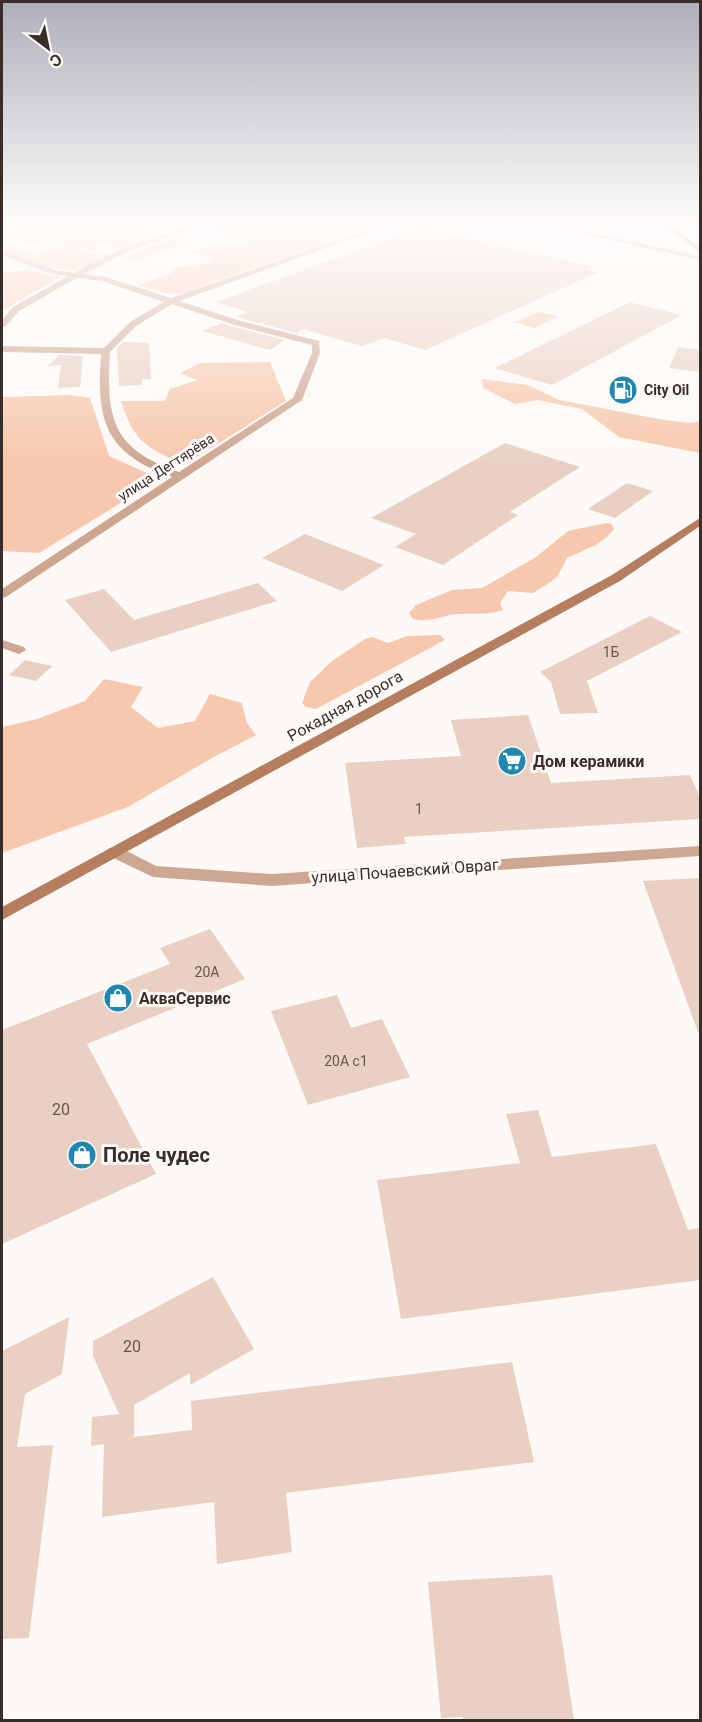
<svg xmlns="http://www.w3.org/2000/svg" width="702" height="1722" font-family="Roboto,sans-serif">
	<rect width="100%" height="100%" fill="#fef9f6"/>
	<g fill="#f7c8ad">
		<path d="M120,224H130L78,247L85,252L110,254C101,259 90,267 80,269C64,273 18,259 5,250L8,245L34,253L42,252Z"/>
		<path d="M216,224H376L184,293L169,294L137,285L168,275L177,267L208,263L214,258L191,251L213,246L251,244C240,236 223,239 216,224Z"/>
		<path d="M26,270L60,277L2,311V273Z"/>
		<path d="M539,312L558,316L534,328L515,322Z"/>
		<path d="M270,362L286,401L184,465C147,447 134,443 121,401H165L170,389L197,380L180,373L200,363Z"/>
		<path d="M482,379L528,385L559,400L664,420L691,423L700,421V453L619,437L582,409L538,400L515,404L483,388Z"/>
		<path d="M71,395L90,398L109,456L160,479L39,553L2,551V397Z"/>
		<path d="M606,523L612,524L614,529L607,537L596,545L567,558L557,577L543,587L533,593L508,591L500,603L503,610C485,616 473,612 456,614C440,616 429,623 413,619L409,613L416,605L452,590L482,588L536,557L568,531Z"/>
		<path d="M440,635L445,640L316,709L306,707L302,703L310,682L332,661L365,639L372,637L388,643L407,636Z"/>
		<path d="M104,679L143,687L131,707L158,728L195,721L210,694L242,703L247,723L256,735L212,758L128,807L2,853V727L37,719L85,701Z"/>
	</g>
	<g fill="#e9d0c2">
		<path d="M13,224H126L158,234L112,250V244H97L96,252L49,240L35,244L2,235L12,231Z"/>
		<path d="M421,227L594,267L589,270L599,272L425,350L384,338L362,346L303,329L296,333L236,317L247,312L216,302Z"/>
		<path d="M173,238L190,243L136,261L121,258Z"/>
		<path d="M630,302L682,315L552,385L495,368Z"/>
		<path d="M222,323L234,327L285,340L270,350L202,331Z"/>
		<path d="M123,342L149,343L151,379H142V385L119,386L117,348Z"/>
		<path d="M678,347L700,350V372L669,368Z"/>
		<path d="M59,355L83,356L80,387L58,388L61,365L48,366Z"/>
		<path d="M505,443L580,467L510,512L518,515L443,565L395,547L416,534L371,518Z"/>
		<path d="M627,483L653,491L615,518L588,509Z"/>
		<path d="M305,534L310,536L384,565L342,591L262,558Z"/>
		<path d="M258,583L277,601L111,652L65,600L104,589L134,620Z"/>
		<path d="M650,616L682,632L587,681L598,713L560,714L551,682L540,672Z"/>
		<path d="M25,660L52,666L36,681L9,675Z"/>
		<path d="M528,715L551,783L690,775L700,797V819L404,837L406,844L357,848L345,763L461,756L451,720Z"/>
		<path d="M700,878V1032H698L643,881Z"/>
		<path d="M210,929L245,979L87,1044L156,1174L2,1244V1030L170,964L160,948Z"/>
		<path d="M337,995L351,1028L382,1019L410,1077L308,1105L271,1011Z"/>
		<path d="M538,1110L552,1157L656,1144L688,1230L700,1228V1280L401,1319L377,1180L520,1163L506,1114Z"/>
		<path d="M213,1277L254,1349L190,1385V1373L134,1405V1437L192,1430L191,1401L512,1362L534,1462L286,1493L292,1552L217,1564L214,1502L102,1517L104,1444L91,1446L92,1417L119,1414L93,1356V1341Z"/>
		<path d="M69,1317L62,1374L25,1394L17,1447L53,1445L29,1638L2,1639V1351Z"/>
		<path d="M552,1575L574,1720H463V1717L441,1718L428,1582Z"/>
	</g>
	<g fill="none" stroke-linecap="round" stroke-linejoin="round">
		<g fill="#cea792" fill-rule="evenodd">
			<path d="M196,224H207L127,252L84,274L106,277L171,298L382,224H392L179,301L241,321L319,341L320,353L302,400L6,597L2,598V589L172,477C105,453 96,421 101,354L2,352V346L104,348L130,322L164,302L102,281L77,278L19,311L5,327H2V320L13,307L68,276L52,274L2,255V251L56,270L75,273L121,248ZM172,304L235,325L312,345V353L293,398L179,472C112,449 106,419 110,352L136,326Z"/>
			<path d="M538,224H550L700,256V260Z"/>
			<path d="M2,640L24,647L26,650L19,654L2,648Z"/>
			<path d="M700,846V856L272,886L153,877L109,856L107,852L109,848H121L156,866L272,874Z"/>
		</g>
		<g fill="#b67e5f" fill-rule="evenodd">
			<path d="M663,224H671L700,248V253Z"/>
			<path d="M700,518V526L620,581L2,920V907L612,575Z"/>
		</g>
	</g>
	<linearGradient id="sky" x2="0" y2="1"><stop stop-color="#afaeb9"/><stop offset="0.48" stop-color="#fffcfb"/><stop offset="1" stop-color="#fffcfb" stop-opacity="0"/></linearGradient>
	<rect width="702" height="465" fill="url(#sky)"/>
	<defs>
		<g id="fuel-disc" transform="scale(1.5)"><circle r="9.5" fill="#2087b0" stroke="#fef9f6"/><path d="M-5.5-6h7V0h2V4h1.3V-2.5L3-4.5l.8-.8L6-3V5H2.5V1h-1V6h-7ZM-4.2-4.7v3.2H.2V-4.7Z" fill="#fff"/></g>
		<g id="supermarket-disc" transform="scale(1.5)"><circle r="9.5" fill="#2087b0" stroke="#fef9f6"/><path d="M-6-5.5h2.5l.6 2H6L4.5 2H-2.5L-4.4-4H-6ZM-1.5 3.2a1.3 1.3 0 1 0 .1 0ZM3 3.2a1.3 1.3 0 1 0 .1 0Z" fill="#fff"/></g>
		<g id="shop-disc" transform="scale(1.5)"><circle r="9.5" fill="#2087b0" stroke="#fef9f6"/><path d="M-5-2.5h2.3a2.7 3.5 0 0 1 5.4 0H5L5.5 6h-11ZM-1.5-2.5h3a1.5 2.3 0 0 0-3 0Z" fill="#fff"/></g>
	</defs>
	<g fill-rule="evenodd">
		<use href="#fuel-disc" x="623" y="390"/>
		<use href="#supermarket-disc" x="512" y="761"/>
		<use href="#shop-disc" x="118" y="998"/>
		<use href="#shop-disc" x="82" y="1155"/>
	</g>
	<g text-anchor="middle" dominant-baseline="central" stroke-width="6" stroke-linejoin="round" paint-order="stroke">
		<g font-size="14" font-weight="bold" fill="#382e29" stroke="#fef9f6" text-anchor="start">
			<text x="644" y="390">City Oil</text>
		</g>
		<g font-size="14" fill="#382e29" stroke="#fef9f6">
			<text transform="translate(166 467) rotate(-33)">улица Дегтярёва</text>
		</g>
		<g font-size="14" fill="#64564f">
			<text x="611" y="652">1Б</text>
			<text x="419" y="809">1</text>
			<text x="207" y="972">20А</text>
			<text x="346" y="1061">20А с1</text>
		</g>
		<g font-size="16" fill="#382e29" stroke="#fef9f6">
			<text transform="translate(345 706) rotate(-29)">Рокадная дорога</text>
			<text transform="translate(405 871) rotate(-4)">улица Почаевский Овраг</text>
		</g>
		<g font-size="16" font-weight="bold" fill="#382e29" stroke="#fef9f6" text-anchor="start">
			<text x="533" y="761">Дом керамики</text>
			<text x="139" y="998">АкваСервис</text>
		</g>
		<g font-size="16" fill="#64564f">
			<text x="61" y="1109">20</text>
			<text x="132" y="1346">20</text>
		</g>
		<g font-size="20" font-weight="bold" fill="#382e29" stroke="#fef9f6" text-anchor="start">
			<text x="103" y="1155">Поле чудес</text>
		</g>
	</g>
	<rect width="702" height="1722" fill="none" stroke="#382e29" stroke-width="6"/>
	<g transform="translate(48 48) rotate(148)" stroke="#fef9f6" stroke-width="4.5" paint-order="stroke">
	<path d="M0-4.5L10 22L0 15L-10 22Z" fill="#382e29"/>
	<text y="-9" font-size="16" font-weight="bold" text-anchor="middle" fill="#382e29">С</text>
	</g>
</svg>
